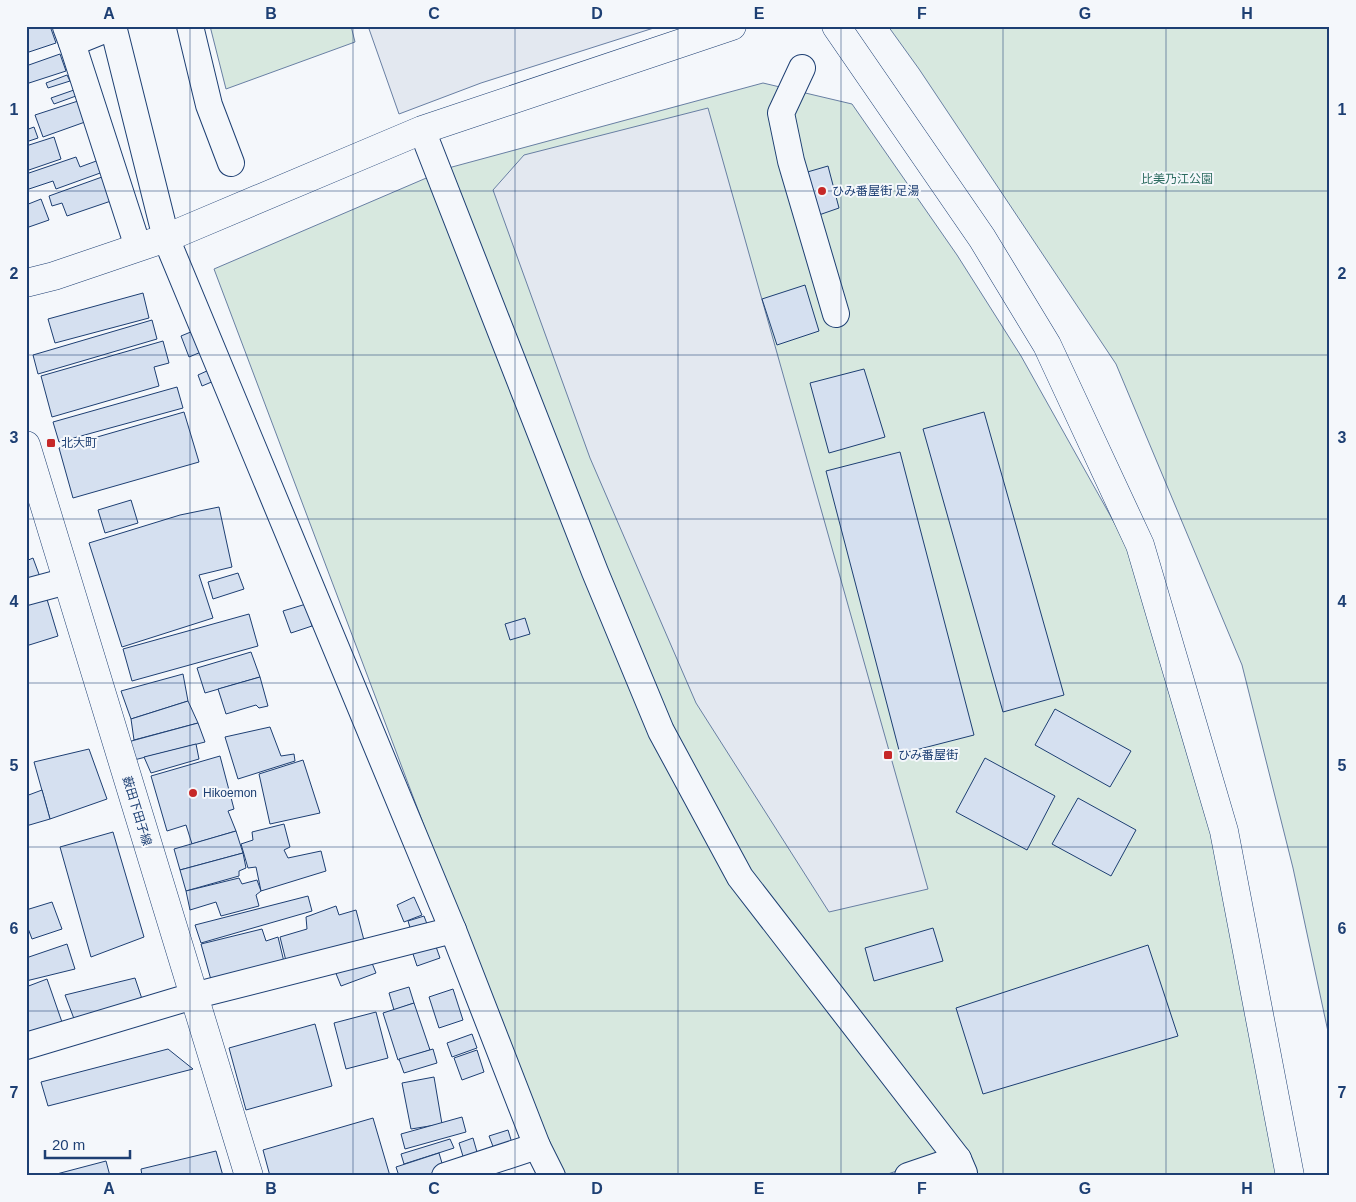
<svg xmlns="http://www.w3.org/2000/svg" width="1356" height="1202" font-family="Arial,'Noto Sans JP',sans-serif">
	<rect width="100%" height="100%" fill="#f4f7fb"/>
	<g fill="#d7e8df" stroke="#687fa3">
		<path d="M210,26H351L355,42L226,89Z"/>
		<path d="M888,26H1330V1041L1293,868L1242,665L1116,364L919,69Z"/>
		<path d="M763,83L852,104L957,255L1021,356L1129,549L1213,837L1279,1176H977L964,1148L882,1176H562L463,929L214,269L452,167Z"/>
	</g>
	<g fill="#e3e8f0" stroke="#687fa3">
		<path d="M368,26H660L481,83L399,114Z"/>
		<path d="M708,108L928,889L829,912L696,703L590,458L493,190L524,155Z"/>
	</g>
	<g fill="#d5e0f0" stroke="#1d3f73">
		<path d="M26,26H50L56,43L26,53Z"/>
		<path d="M60,54L66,71L26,84V66Z"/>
		<path d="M67,75L70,81L48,88L46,83Z"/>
		<path d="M74,90L76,96L54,104L51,98Z"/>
		<path d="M78,101L85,122L43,137L35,115Z"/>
		<path d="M34,127L38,138L26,142V130Z"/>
		<path d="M54,137L61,159L26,171V146Z"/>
		<path d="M76,157L80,167L99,160L103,172L56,189L53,181L26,190V174Z"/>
		<path d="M828,166L839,208L816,216L804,173Z"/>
		<path d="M102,177L111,201L67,216L62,203L52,206L49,196Z"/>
		<path d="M41,199L49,220L26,228V205Z"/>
		<path d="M805,285L819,331L777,345L762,299Z"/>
		<path d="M143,293L149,318L55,343L48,319Z"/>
		<path d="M152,320L157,339L38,374L33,355Z"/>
		<path d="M198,329L206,350L189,357L181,336Z"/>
		<path d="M163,341L169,363L154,367L159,386L52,417L41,376Z"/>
		<path d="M864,369L885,437L829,453L810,383Z"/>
		<path d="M209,370L214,381L202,386L198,375Z"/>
		<path d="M177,387L183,408L59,442L53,422Z"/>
		<path d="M184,412L199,462L73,498L59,448Z"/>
		<path d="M984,412L1064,695L1003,712L923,429Z"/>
		<path d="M900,452L974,735L900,754L826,471Z"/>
		<path d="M131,500L138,523L105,533L98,510Z"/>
		<path d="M219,507L232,567L199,575L213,618L122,647L89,543L180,515Z"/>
		<path d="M33,558L40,577L26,582V561Z"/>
		<path d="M238,573L244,589L213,599L208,582Z"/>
		<path d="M46,596L58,636L26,646V602Z"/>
		<path d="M306,604L312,626L291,633L283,611Z"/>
		<path d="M249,614L258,646L132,681L123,649Z"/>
		<path d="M525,618L530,634L510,640L505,624Z"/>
		<path d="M251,652L260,677L205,693L197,668Z"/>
		<path d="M183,674L188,701L131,719L121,691Z"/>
		<path d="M260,677L268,706L259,708L256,705L226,714L218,689Z"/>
		<path d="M188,701L198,723L134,740L131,719Z"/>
		<path d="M1055,709L1131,751L1110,787L1035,745Z"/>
		<path d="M198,723L205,742L130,761L124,743Z"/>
		<path d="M270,727L281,756L294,754L295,761L238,779L225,737Z"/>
		<path d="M196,744L199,759L151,773L144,757Z"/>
		<path d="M89,749L107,799L50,819L34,762Z"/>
		<path d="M220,756L234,809L228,811L236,831L192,844L186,825L167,831L151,776Z"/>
		<path d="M985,758L1055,796L1027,850L956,812Z"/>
		<path d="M303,760L320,813L270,824L259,774Z"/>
		<path d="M42,790L50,819L26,826V796Z"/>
		<path d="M1078,798L1136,830L1111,876L1052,844Z"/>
		<path d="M284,824L290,847L284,850L288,858L321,851L326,871L261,891L256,867L248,868L241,844L253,840L252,832Z"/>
		<path d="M236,831L243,853L180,870L174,849Z"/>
		<path d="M113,832L144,937L91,957L60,847Z"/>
		<path d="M243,853L246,868L239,871V876L186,891L180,870Z"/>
		<path d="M239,878L242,884L257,880L261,891L256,895L259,906L221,916L216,902L190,910L186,891Z"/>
		<path d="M308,896L312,911L201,943L195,925Z"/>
		<path d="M414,897L422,915L404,922L397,905Z"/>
		<path d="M52,902L62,929L32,939L26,923V910Z"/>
		<path d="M336,906L339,915L356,910L365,944L287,965L280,937L307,929L306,917Z"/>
		<path d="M424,916L430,932L413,937L408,921Z"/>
		<path d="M933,928L943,961L874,981L865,948Z"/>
		<path d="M262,929L266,941L278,937L285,966L213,987L201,944Z"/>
		<path d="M434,941L440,958L417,966L411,948Z"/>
		<path d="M67,944L75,969L26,981V958Z"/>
		<path d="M1148,945L1178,1036L983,1094L956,1008Z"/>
		<path d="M368,953L376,973L341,986L333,966Z"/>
		<path d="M135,978L143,1002L76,1024L65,995Z"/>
		<path d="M47,979L63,1025L26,1035V987Z"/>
		<path d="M409,987L414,1003L394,1010L389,993Z"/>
		<path d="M453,989L463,1020L439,1028L429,997Z"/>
		<path d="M414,1003L430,1050L398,1060L383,1013Z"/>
		<path d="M376,1012L388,1058L346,1069L334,1023Z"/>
		<path d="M315,1024L332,1086L246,1110L229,1048Z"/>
		<path d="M472,1034L477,1048L452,1057L447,1043Z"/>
		<path d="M168,1049L193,1069L48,1106L41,1082Z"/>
		<path d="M433,1049L437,1063L404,1073L399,1059Z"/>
		<path d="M477,1050L484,1072L462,1080L454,1058Z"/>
		<path d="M434,1077L442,1124L411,1129L402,1083Z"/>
		<path d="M462,1117L466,1132L405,1149L401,1134Z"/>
		<path d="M373,1118L390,1176H270L263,1150Z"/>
		<path d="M508,1130L512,1143L494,1149L489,1136Z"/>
		<path d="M473,1138L479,1159L465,1163L459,1143Z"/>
		<path d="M450,1139L454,1148L404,1164L401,1154Z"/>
		<path d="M216,1151L223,1176H142L141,1169Z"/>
		<path d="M439,1153L444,1170L427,1176H399L396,1167Z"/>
		<path d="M106,1161L110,1176H49Z"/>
	</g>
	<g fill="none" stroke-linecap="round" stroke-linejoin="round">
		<g stroke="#1d3f73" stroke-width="28">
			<g id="street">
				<path d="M113,26L166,238L453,930L537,1146L552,1176"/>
				<path d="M190,26L209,105L231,163"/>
				<path d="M66,27L72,43L114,26"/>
				<path d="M72,43L138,247"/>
				<path d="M802,68L781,113L791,161L836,314"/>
				<path d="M422,130L595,572L661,731L740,877L958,1159"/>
				<path d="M26,592L67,581"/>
				<path d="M26,1046L193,996L453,930"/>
				<path d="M445,1176L537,1146"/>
				<path d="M908,1176L958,1159L964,1173"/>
			</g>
		</g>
		<g stroke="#1d3f73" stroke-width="29">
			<g id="secondary">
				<path d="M836,26L982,238L1047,345L1140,545L1224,831L1290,1176"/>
				<path d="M26,283L54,276L166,238L422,130L732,26"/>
				<path d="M26,445L249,1176"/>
			</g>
		</g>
		<use href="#street" stroke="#f4f7fb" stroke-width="26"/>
		<use href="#secondary" stroke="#f4f7fb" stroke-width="28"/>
	</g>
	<path fill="none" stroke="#1d3f73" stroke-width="1" stroke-opacity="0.55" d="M190,26V1176M353,26V1176M515,26V1176M678,26V1176M841,26V1176M1003,26V1176M1166,26V1176M26,191H1330M26,355H1330M26,519H1330M26,683H1330M26,847H1330M26,1011H1330"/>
	<g fill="#c62828" stroke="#f4f7fb" stroke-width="2">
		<circle cx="822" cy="191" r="5"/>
		<rect x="46" y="438" width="10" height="10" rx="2.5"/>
		<rect x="883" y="750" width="10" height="10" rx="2.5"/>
		<circle cx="193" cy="793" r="5"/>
	</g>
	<g text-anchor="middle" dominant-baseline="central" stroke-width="4" stroke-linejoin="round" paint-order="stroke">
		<g font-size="12" fill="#2c6c60" stroke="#f4f7fb">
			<text x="1177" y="179">比美乃江公園</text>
		</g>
		<g font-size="12" fill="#1d3f73" stroke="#f4f7fb" text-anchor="start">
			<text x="832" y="191">ひみ番屋街 足湯</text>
			<text x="61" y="443">北大町</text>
			<text x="898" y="755">ひみ番屋街</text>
			<text x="203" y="793">Hikoemon</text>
		</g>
		<g font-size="12" fill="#1d3f73" stroke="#f4f7fb">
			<text transform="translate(137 811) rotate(73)">薮田下田子線</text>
		</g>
	</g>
	<rect width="1356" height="1202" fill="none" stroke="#f4f7fb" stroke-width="55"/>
	<path d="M45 1150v8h85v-8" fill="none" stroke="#1d3f73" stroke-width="2.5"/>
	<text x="52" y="1150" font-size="15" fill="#1d3f73" stroke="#f4f7fb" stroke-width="4" paint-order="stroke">20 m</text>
	<rect x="28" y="28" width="1300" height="1146" fill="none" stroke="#1d3f73" stroke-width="2"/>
	<g font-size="16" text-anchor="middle" font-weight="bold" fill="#1d3f73">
		<text x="109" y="19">A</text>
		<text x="271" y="19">B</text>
		<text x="434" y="19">C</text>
		<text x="597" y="19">D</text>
		<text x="759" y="19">E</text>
		<text x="922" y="19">F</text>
		<text x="1085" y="19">G</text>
		<text x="1247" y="19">H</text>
		<text x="14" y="115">1</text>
		<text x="1342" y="115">1</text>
		<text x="14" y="279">2</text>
		<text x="1342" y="279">2</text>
		<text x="14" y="443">3</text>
		<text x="1342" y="443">3</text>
		<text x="14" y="607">4</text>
		<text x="1342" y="607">4</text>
		<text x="14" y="771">5</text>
		<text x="1342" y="771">5</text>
		<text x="14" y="934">6</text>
		<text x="1342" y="934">6</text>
		<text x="14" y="1098">7</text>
		<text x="1342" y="1098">7</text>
		<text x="109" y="1194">A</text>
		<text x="271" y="1194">B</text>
		<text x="434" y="1194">C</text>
		<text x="597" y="1194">D</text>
		<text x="759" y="1194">E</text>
		<text x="922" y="1194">F</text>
		<text x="1085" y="1194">G</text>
		<text x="1247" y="1194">H</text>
	</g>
</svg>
